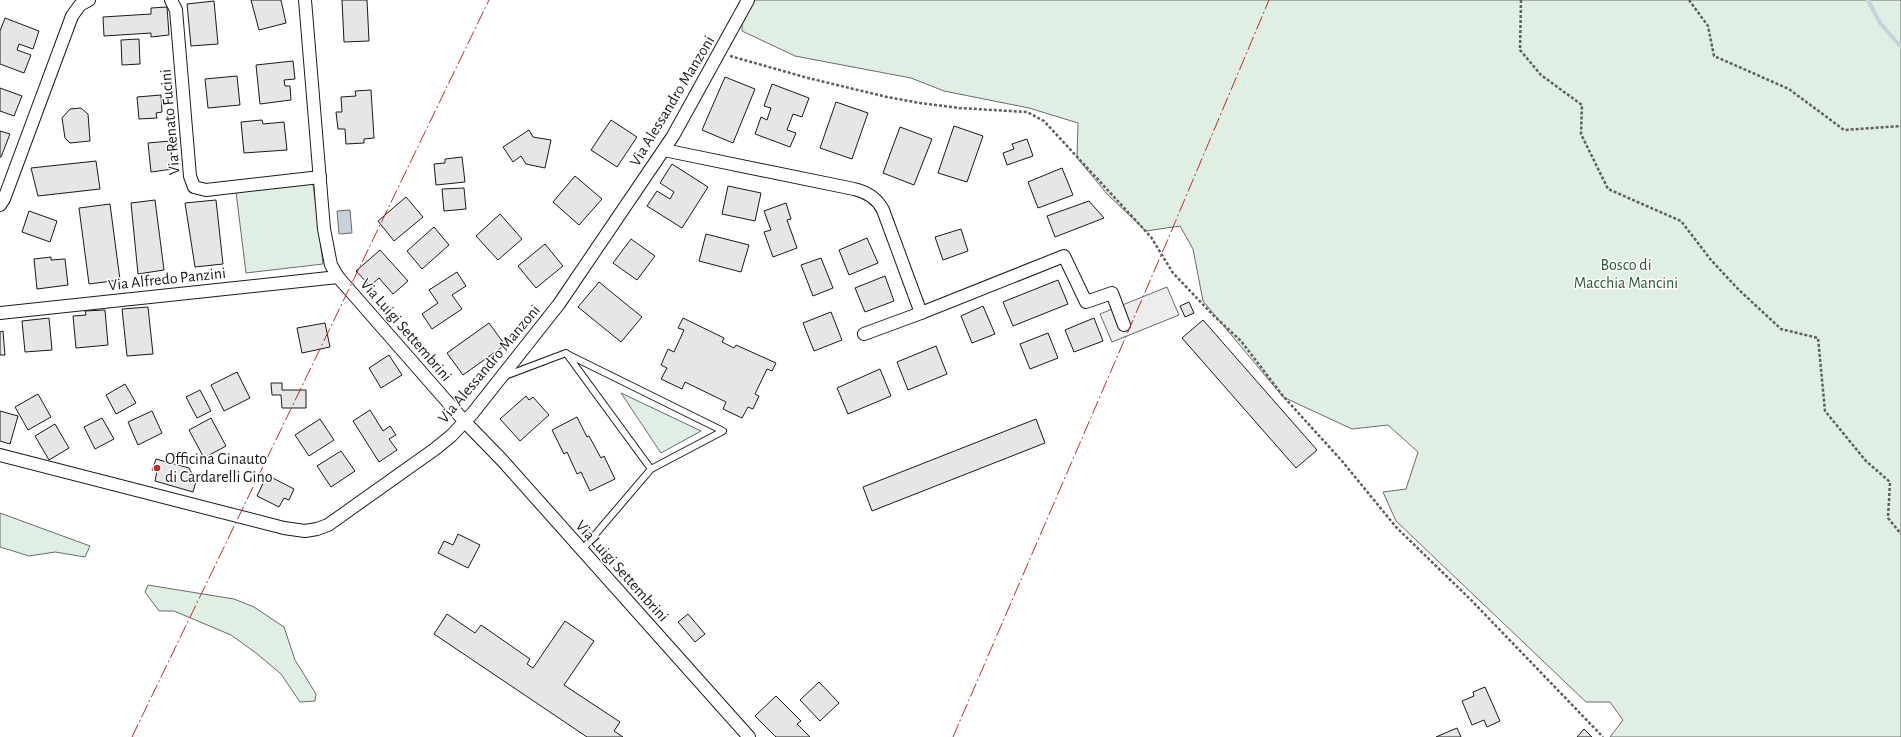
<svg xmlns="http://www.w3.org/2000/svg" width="1901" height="737" font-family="'Alegreya Sans',sans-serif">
	<rect width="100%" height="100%" fill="#fff"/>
	<g fill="#e0efe3" stroke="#6a6a6a">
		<path d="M743,0H1901V737H1610L1623,720L1610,702H1586L1396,521L1383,492L1406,489L1418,452L1388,425L1352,429L1283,397L1203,301L1193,249L1180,226L1146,231L1109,196L1077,158L1078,123L1029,108L944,91L911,78L795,56L742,31Z"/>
		<path d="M313,183L323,264L246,273L236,192Z"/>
		<path d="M621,393L701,431L661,453Z"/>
		<path d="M0,513L90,546L85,557L55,552L29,556L0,547Z"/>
		<path d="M148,585L234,599L254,607L284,627L295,660L316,694L315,701L300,702L281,674L256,653L231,635L174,611H159L145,592Z"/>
	</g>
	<path fill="#ededed" stroke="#6a6a6a" d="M1167,287L1179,315L1112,342L1100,314Z"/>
	<path fill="#c6d2dc" stroke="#6a6a6a" d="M350,210L352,233L339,234L337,211Z"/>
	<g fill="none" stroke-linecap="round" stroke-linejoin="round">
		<path stroke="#c6d2dc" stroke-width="4" d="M1868,0L1880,23L1901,47"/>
	</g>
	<g fill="#e6e6e6" stroke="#1a1a1a">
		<path d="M251,0H281L286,23L259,30Z"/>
		<path d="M342,0H367L369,41L344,42Z"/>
		<path d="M214,1L218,44L191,46L187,4Z"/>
		<path d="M167,7L169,35L151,37V33L104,36L103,17L151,14V8Z"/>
		<path d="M5,18L39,31L33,49L19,44L17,50L31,55L24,73L0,64V31Z"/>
		<path d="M139,39L140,64L122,65L121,40Z"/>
		<path d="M293,61L295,79L284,80L285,86H290L291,100L260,104L256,65Z"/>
		<path d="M237,76L240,105L208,108L205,79Z"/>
		<path d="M725,77L755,89L733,143L702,130Z"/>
		<path d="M772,84L809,98L802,117L793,114L787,130L796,133L790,147L755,134L761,117L767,120L771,108L764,106Z"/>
		<path d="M0,88L22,96L14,116L0,111Z"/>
		<path d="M371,90L374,138L364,139V143L346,144L345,129H338L336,112H342L341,97L356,96L355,91Z"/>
		<path d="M161,95L162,112L156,113L157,118L139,119L137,97Z"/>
		<path d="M836,102L868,113L852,159L820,148Z"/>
		<path d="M81,108L88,114L90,141L70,143L65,138L62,118L70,109Z"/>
		<path d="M262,120L263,124L284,122L287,150L244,153L241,122Z"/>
		<path d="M611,120L637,137L617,167L591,150Z"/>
		<path d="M954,126L983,136L967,182L938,173Z"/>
		<path d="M900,127L932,139L914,185L883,173Z"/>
		<path d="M529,130L533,137L551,140L545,168L526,164L521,156L513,162L503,147Z"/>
		<path d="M0,131L10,134L1,157H0Z"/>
		<path d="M1027,139L1033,156L1007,165L1003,153L1014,149L1012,144Z"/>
		<path d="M170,141L173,169L151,172L148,143Z"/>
		<path d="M462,157L465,182L436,185L434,164L445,163V159Z"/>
		<path d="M96,161L100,189L38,196L31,168Z"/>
		<path d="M672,164L708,187L682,228L647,206L657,191L670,199L674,192L660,183Z"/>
		<path d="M1062,168L1073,195L1038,208L1028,182Z"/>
		<path d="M575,176L602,199L579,225L553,202Z"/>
		<path d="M728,186L761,193L755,221L722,214Z"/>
		<path d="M464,188L466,209L444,211L442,189Z"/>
		<path d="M406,197L423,217L394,241L378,221Z"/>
		<path d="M155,200L164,270L138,274L131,203Z"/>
		<path d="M216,200L223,264L195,267L185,203Z"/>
		<path d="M1089,201L1104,218L1055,237L1047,216Z"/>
		<path d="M786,203L791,219L787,220L797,248L773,257L764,232L771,230L764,211Z"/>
		<path d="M110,204L120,280L89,284L79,208Z"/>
		<path d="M29,211L57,221L50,242L22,232Z"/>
		<path d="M500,214L522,239L498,260L476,236Z"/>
		<path d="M434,227L449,245L422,269L407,251Z"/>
		<path d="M961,229L968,251L943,260L935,237Z"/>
		<path d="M706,234L749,245L741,272L699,261Z"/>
		<path d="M867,238L878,263L849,275L839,250Z"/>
		<path d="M631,239L655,256L637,280L613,263Z"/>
		<path d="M545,244L563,266L536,288L518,266Z"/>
		<path d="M380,250L408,281L393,294L379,278L370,286L356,271Z"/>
		<path d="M51,257V260L65,259L68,285L37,289L34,259Z"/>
		<path d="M821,258L833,288L813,296L801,265Z"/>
		<path d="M457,272L466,286L452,295L462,309L432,329L422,314L438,303L429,290Z"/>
		<path d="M885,276L894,301L865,312L855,288Z"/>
		<path d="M1058,280L1068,304L1013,326L1003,302Z"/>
		<path d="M599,282L642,317L621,342L578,307Z"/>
		<path d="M1189,302L1194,313L1185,317L1180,306Z"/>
		<path d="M983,306L995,334L972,343L961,316Z"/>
		<path d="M148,307L153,354L127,356L122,309Z"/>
		<path d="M105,310L108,345L76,348L73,316L86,315L85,311Z"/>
		<path d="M831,312L842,340L814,351L803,323Z"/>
		<path d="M49,318L52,350L25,352L22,321Z"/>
		<path d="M683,318L724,338L722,342L734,348L736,345L776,363L772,371L767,369L755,394L759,396L753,409L748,407L742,418L723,409L726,402L685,382L682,389L661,379L667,368L661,365L668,349L674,352L684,330L678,328Z"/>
		<path d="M1094,318L1103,341L1074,352L1065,330Z"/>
		<path d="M1203,320L1317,450L1296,468L1182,338Z"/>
		<path d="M325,323L330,347L302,353L297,328Z"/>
		<path d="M489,323L505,345L463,375L447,353Z"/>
		<path d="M3,331L5,355H0V332Z"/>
		<path d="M1048,333L1058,358L1030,369L1020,344Z"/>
		<path d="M936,346L947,374L908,390L897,362Z"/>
		<path d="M389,355L402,375L381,388L369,368Z"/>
		<path d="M880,369L891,396L848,414L837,388Z"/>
		<path d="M237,372L250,398L224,411L211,385Z"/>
		<path d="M271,383H282V390H306V408H282L281,395H272Z"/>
		<path d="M125,384L136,403L116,414L106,395Z"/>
		<path d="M200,390L211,411L197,418L186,397Z"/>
		<path d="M38,394L51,417L28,430L15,407Z"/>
		<path d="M526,396L529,400L533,397L549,415L520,441L500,419Z"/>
		<path d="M370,410L383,431L390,426L396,435L389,439L397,450L379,462L353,421Z"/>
		<path d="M0,411L18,416L10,444L0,441Z"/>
		<path d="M152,411L162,433L138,445L128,422Z"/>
		<path d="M577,417L587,437L589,436L601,458L604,456L615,479L590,491L581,472L577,474L567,452L564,454L552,430Z"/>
		<path d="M102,418L114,439L95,449L84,427Z"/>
		<path d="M211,418L226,446L204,458L189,430Z"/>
		<path d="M320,419L334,440L309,456L295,435Z"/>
		<path d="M1036,419L1045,443L872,511L863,487Z"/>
		<path d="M55,424L69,448L49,460L35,436Z"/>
		<path d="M341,451L355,471L331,487L317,466Z"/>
		<path d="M156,459L189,468L196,481L193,492L155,481L157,471L152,470Z"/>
		<path d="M267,475L294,489L289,500L284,498L279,507L257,496Z"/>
		<path d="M458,534L480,545L468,568L438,553L444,541L453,545Z"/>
		<path d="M447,614L475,633L481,625L530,659L527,664L533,668L565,621L594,641L564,685L620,722L614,731L623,737H587L434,634Z"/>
		<path d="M688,614L705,634L695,642L678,622Z"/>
		<path d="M819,682L839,703L820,721L800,700Z"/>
		<path d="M1485,687L1500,721L1487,727L1484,720L1472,725L1462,701L1474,696L1473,692Z"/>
		<path d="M776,696L801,721L797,724L810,737H776L755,716Z"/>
		<path d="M1457,728L1461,737H1436Z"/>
		<path d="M1584,729L1592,737H1577Z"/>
	</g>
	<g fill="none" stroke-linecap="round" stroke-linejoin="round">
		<g stroke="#1a1a1a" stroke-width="8">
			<g id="lane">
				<path d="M567,354L723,431L651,469"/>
				<path d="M505,376L566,353L651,469L582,550"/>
			</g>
		</g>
		<g stroke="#1a1a1a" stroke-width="14">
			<g id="street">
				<path d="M171,0L176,10L190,176L194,187L206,190L320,177"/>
				<path d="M305,0L324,229L331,265L338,277L465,422L501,459L749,737"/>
				<path d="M664,150L854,189C867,192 877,198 883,210L921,313"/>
				<path d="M0,205L4,199L72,16L80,5L89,0"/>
				<path d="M0,313L338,277"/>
				<path d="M864,334L921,313L1064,256L1086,302L1112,293L1124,325"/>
				<path d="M0,455L284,528L305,531L317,529L328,525L435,449L451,436L472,414L559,304L673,136L748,0"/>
			</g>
		</g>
		<g stroke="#5f5f5f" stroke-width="2.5" stroke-dasharray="3 2" stroke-linecap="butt">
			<path d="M1521,0L1520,50L1541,75L1582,105L1581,134L1608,189L1681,221L1711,260L1738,289L1781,329L1818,338L1825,411L1866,461L1890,482L1888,518L1901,534"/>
			<path d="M1689,0L1708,26L1714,56L1789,89L1844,130L1901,126"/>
			<path d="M730,56L808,78L887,97L920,103L959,108L1027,112L1044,121L1151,237L1173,273L1212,314L1241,341L1283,396L1342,461L1396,527L1473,602L1603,737"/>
		</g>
		<use href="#lane" stroke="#fff" stroke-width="6"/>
		<use href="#street" stroke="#fff" stroke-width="12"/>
		<g stroke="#c62828" stroke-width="1" stroke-dasharray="14 3 2 3" stroke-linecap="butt">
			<path d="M132,737L489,0"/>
			<path d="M953,737L1168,239L1269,0"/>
		</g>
	</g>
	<circle fill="#c62828" stroke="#fff" stroke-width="1.5" cx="157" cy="468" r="4"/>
	<g text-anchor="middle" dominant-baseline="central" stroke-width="3" stroke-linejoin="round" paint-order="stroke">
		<g font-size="16" fill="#1a1a1a" stroke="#fff">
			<text transform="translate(672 101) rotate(-59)">Via Alessandro Manzoni</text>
			<text transform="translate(170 122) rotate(-95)">Via Renato Fucini</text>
			<text transform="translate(167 279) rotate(-6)">Via Alfredo Panzini</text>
			<text transform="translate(406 330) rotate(49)">Via Luigi Settembrini</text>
			<text transform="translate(489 364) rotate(-50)">Via Alessandro Manzoni</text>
			<text transform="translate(622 571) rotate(48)">Via Luigi Settembrini</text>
		</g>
		<g font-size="16" fill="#2b5a34" stroke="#fff">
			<text x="1626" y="265">Bosco di<tspan x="1626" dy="18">Macchia Mancini</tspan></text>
		</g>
		<g font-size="16" fill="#1a1a1a" stroke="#fff" text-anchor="start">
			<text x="165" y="459">Officina Ginauto<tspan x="165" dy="18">di Cardarelli Gino</tspan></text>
		</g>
	</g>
</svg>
